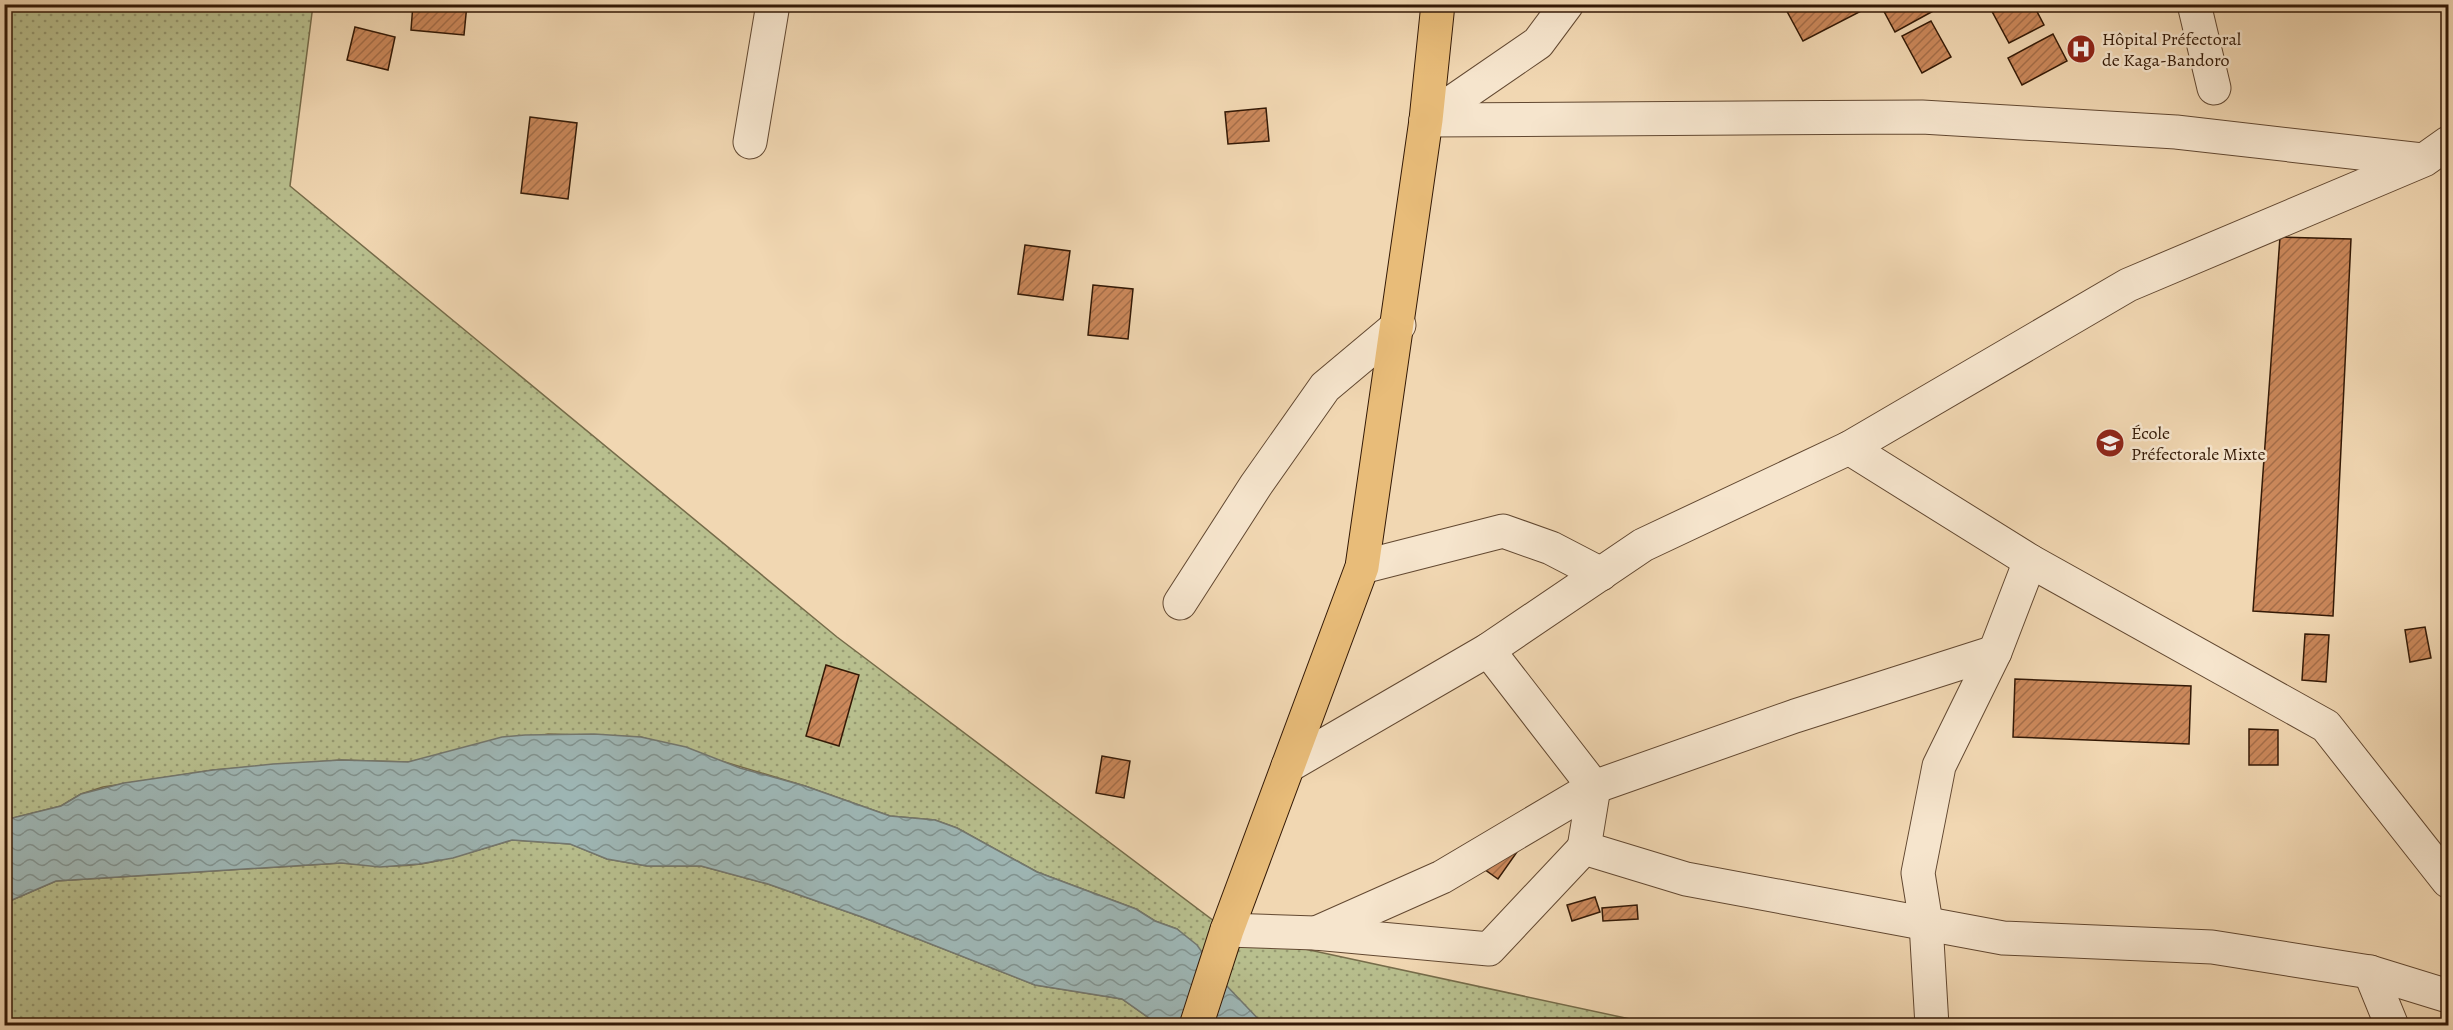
<svg xmlns="http://www.w3.org/2000/svg" width="2453" height="1030" font-family="Alegreya,serif">
	<defs>
		<pattern id="grass-dots" width="8" height="8" patternUnits="userSpaceOnUse" patternTransform="scale(1.5)"><rect width="8" height="8" fill="#b8bf8e"/><path d="M2 2h.1M6 6h.1" fill="none" stroke="#969a72" stroke-width="1.8" stroke-linecap="round"/></pattern>
		<pattern id="water-waves" width="16" height="10" patternUnits="userSpaceOnUse" patternTransform="scale(1.5)"><rect width="16" height="10" fill="#9eb7b6"/><path d="M0 5q4-4 8 0t8 0" fill="none" stroke="#819492"/></pattern>
		<pattern id="building-hatch" width="6" height="6" patternUnits="userSpaceOnUse" patternTransform="scale(1.5)"><rect width="6" height="6" fill="#cb885b"/><path d="M-1 1l2-2M0 6l6-6M5 7l2-2" fill="none" stroke="#a56e49"/></pattern>
	</defs>
	<rect width="100%" height="100%" fill="#f1d7b2"/>
	<filter id="stains"><feTurbulence type="fractalNoise" baseFrequency=".00333" numOctaves="4"/><feColorMatrix values="0 0 0 0 .2 0 0 0 0 .09 0 0 0 0 .02 0 0 0 .5 -.17"/></filter>
	<radialGradient id="worn" r=".72"><stop offset=".6" stop-color="#630" stop-opacity="0"/><stop offset="1" stop-color="#630" stop-opacity=".3"/></radialGradient>
	<g fill="url(#grass-dots)" stroke="#766c4a" stroke-width="1.5">
		<path d="M4,5H313L290,186L837,637L1230,933L1658,1025H1264L1240,1002L1177,929L1155,921L1136,909L1037,872L957,828L935,820L890,816L805,786L641,737L548,734L408,762L341,760L213,770L103,787L81,794L61,806L5,820Z"/>
		<path d="M512,840L571,844L607,859L647,866H701L768,884L862,917L1035,985L1122,999L1159,1025L5,1026V903L56,881L341,863C368,865 394,868 421,864C452,859 482,849 512,840Z"/>
	</g>
	<path fill="url(#water-waves)" stroke="#737870" stroke-width="1.5" d="M594,734L641,737L686,747L740,768L805,786L890,816L935,820L957,828L1037,872L1136,909L1155,921L1177,929L1197,945L1224,983L1264,1025H1159L1122,999L1035,985L862,917L768,884L701,866H647L607,859L570,844L512,840L453,858L419,864L380,867L341,863L56,881L5,903L4,820L61,806L81,794L124,783L213,770L273,764L341,760L408,762L502,737L525,735Z"/>
	<g fill="url(#building-hatch)" stroke="#331906" stroke-width="1.5">
		<path d="M413,4H467L464,35L411,30Z"/>
		<path d="M1783,4H1867L1869,7L1803,41Z"/>
		<path d="M1880,4H1946L1895,32Z"/>
		<path d="M1988,4H2033L2044,25L2009,43Z"/>
		<path d="M1931,21L1951,57L1922,73L1902,36Z"/>
		<path d="M355,27L395,37L388,70L347,60Z"/>
		<path d="M2053,34L2067,61L2022,85L2008,58Z"/>
		<path d="M1266,108L1269,141L1228,144L1225,112Z"/>
		<path d="M530,117L577,123L568,199L521,193Z"/>
		<path d="M2280,237L2351,239L2333,616L2253,611Z"/>
		<path d="M1025,245L1070,251L1063,300L1018,294Z"/>
		<path d="M1093,285L1133,289L1128,339L1088,335Z"/>
		<path d="M2425,627L2431,658L2410,662L2405,630Z"/>
		<path d="M2305,634L2329,635L2326,682L2302,680Z"/>
		<path d="M826,665L859,675L839,746L806,736Z"/>
		<path d="M2015,679L2191,686L2189,744L2013,737Z"/>
		<path d="M2249,729L2278,730V765H2249Z"/>
		<path d="M1102,756L1130,761L1124,798L1096,793Z"/>
		<path d="M1503,842L1517,852L1498,879L1484,869Z"/>
		<path d="M1595,897L1600,912L1572,921L1567,905Z"/>
		<path d="M1637,905L1638,919L1603,921L1602,908Z"/>
	</g>
	<g fill="none" stroke-linecap="round" stroke-linejoin="round">
		<g stroke="#624831" stroke-width="35">
			<g id="minor">
				<path d="M2194,4L2214,88"/>
				<path d="M1426,120L1922,117L2176,132L2422,160"/>
				<path d="M1426,120L1538,43L1567,4"/>
				<path d="M750,142L773,4"/>
				<path d="M1849,448L2030,561L2326,726L2448,881"/>
				<path d="M1362,567L1503,531L1551,548L1601,574"/>
				<path d="M1180,603L1256,485L1325,387L1399,325"/>
				<path d="M1488,650L1594,787L1584,848"/>
				<path d="M1288,766L1488,650L1643,545L1849,448L2128,285L2424,160L2448,143"/>
				<path d="M1227,930L1315,933L1489,949L1584,848L1686,879L2003,938L2212,947L2370,972L2448,996"/>
				<path d="M1316,933L1442,877L1594,787L1795,716L1995,652"/>
				<path d="M2370,972L2392,1026"/>
				<path d="M1932,1026L1926,923L1918,873L1939,766L1995,652L2030,561"/>
			</g>
		</g>
		<g stroke="#331906" stroke-width="35">
			<path id="major" d="M1196,1026L1227,930L1362,567L1426,120L1438,4"/>
		</g>
		<use href="#minor" stroke="#f6e5cd" stroke-width="33"/>
		<use href="#major" stroke="#e8bc79" stroke-width="33"/>
	</g>
	<defs>
		<g id="hospital-disc" transform="scale(1.5)"><circle r="9.5" fill="#8f2418" stroke="#f6e5cd"/><path d="M-5-5h3v3.5h4V-5h3V5h-3V1.5h-4V5h-3Z" fill="#fff"/></g>
		<g id="school-disc" transform="scale(1.5)"><circle r="9.5" fill="#8f2418" stroke="#f6e5cd"/><path d="M0-5L7-2L0 1L-7-2ZM-4 1L0 2.5L4 1V4Q0 6-4 4Z" fill="#fff"/></g>
	</defs>
	<g fill-rule="evenodd">
		<use href="#hospital-disc" x="2081" y="49"/>
		<use href="#school-disc" x="2110" y="443"/>
	</g>
	<g text-anchor="middle" dominant-baseline="central" stroke-width="5" stroke-linejoin="round" paint-order="stroke">
		<g font-size="18" fill="#331906" stroke="#f6e5cd" text-anchor="start">
			<text x="2102" y="39">Hôpital Préfectoral<tspan x="2102" dy="21">de Kaga-Bandoro</tspan></text>
			<text x="2131" y="433">École<tspan x="2131" dy="21">Préfectorale Mixte</tspan></text>
		</g>
	</g>
	<rect width="2453" height="1030" fill="none" stroke="#f1d7b2" stroke-width="24"/>
	<rect x="6" y="6" width="2441" height="1018" fill="none" stroke="#331906" stroke-width="3"/>
	<rect x="12" y="12" width="2429" height="1006" fill="none" stroke="#331906" stroke-width="1.5"/>
	<rect width="100%" height="100%" filter="url(#stains)"/>
	<rect width="100%" height="100%" fill="url(#worn)"/>
</svg>
